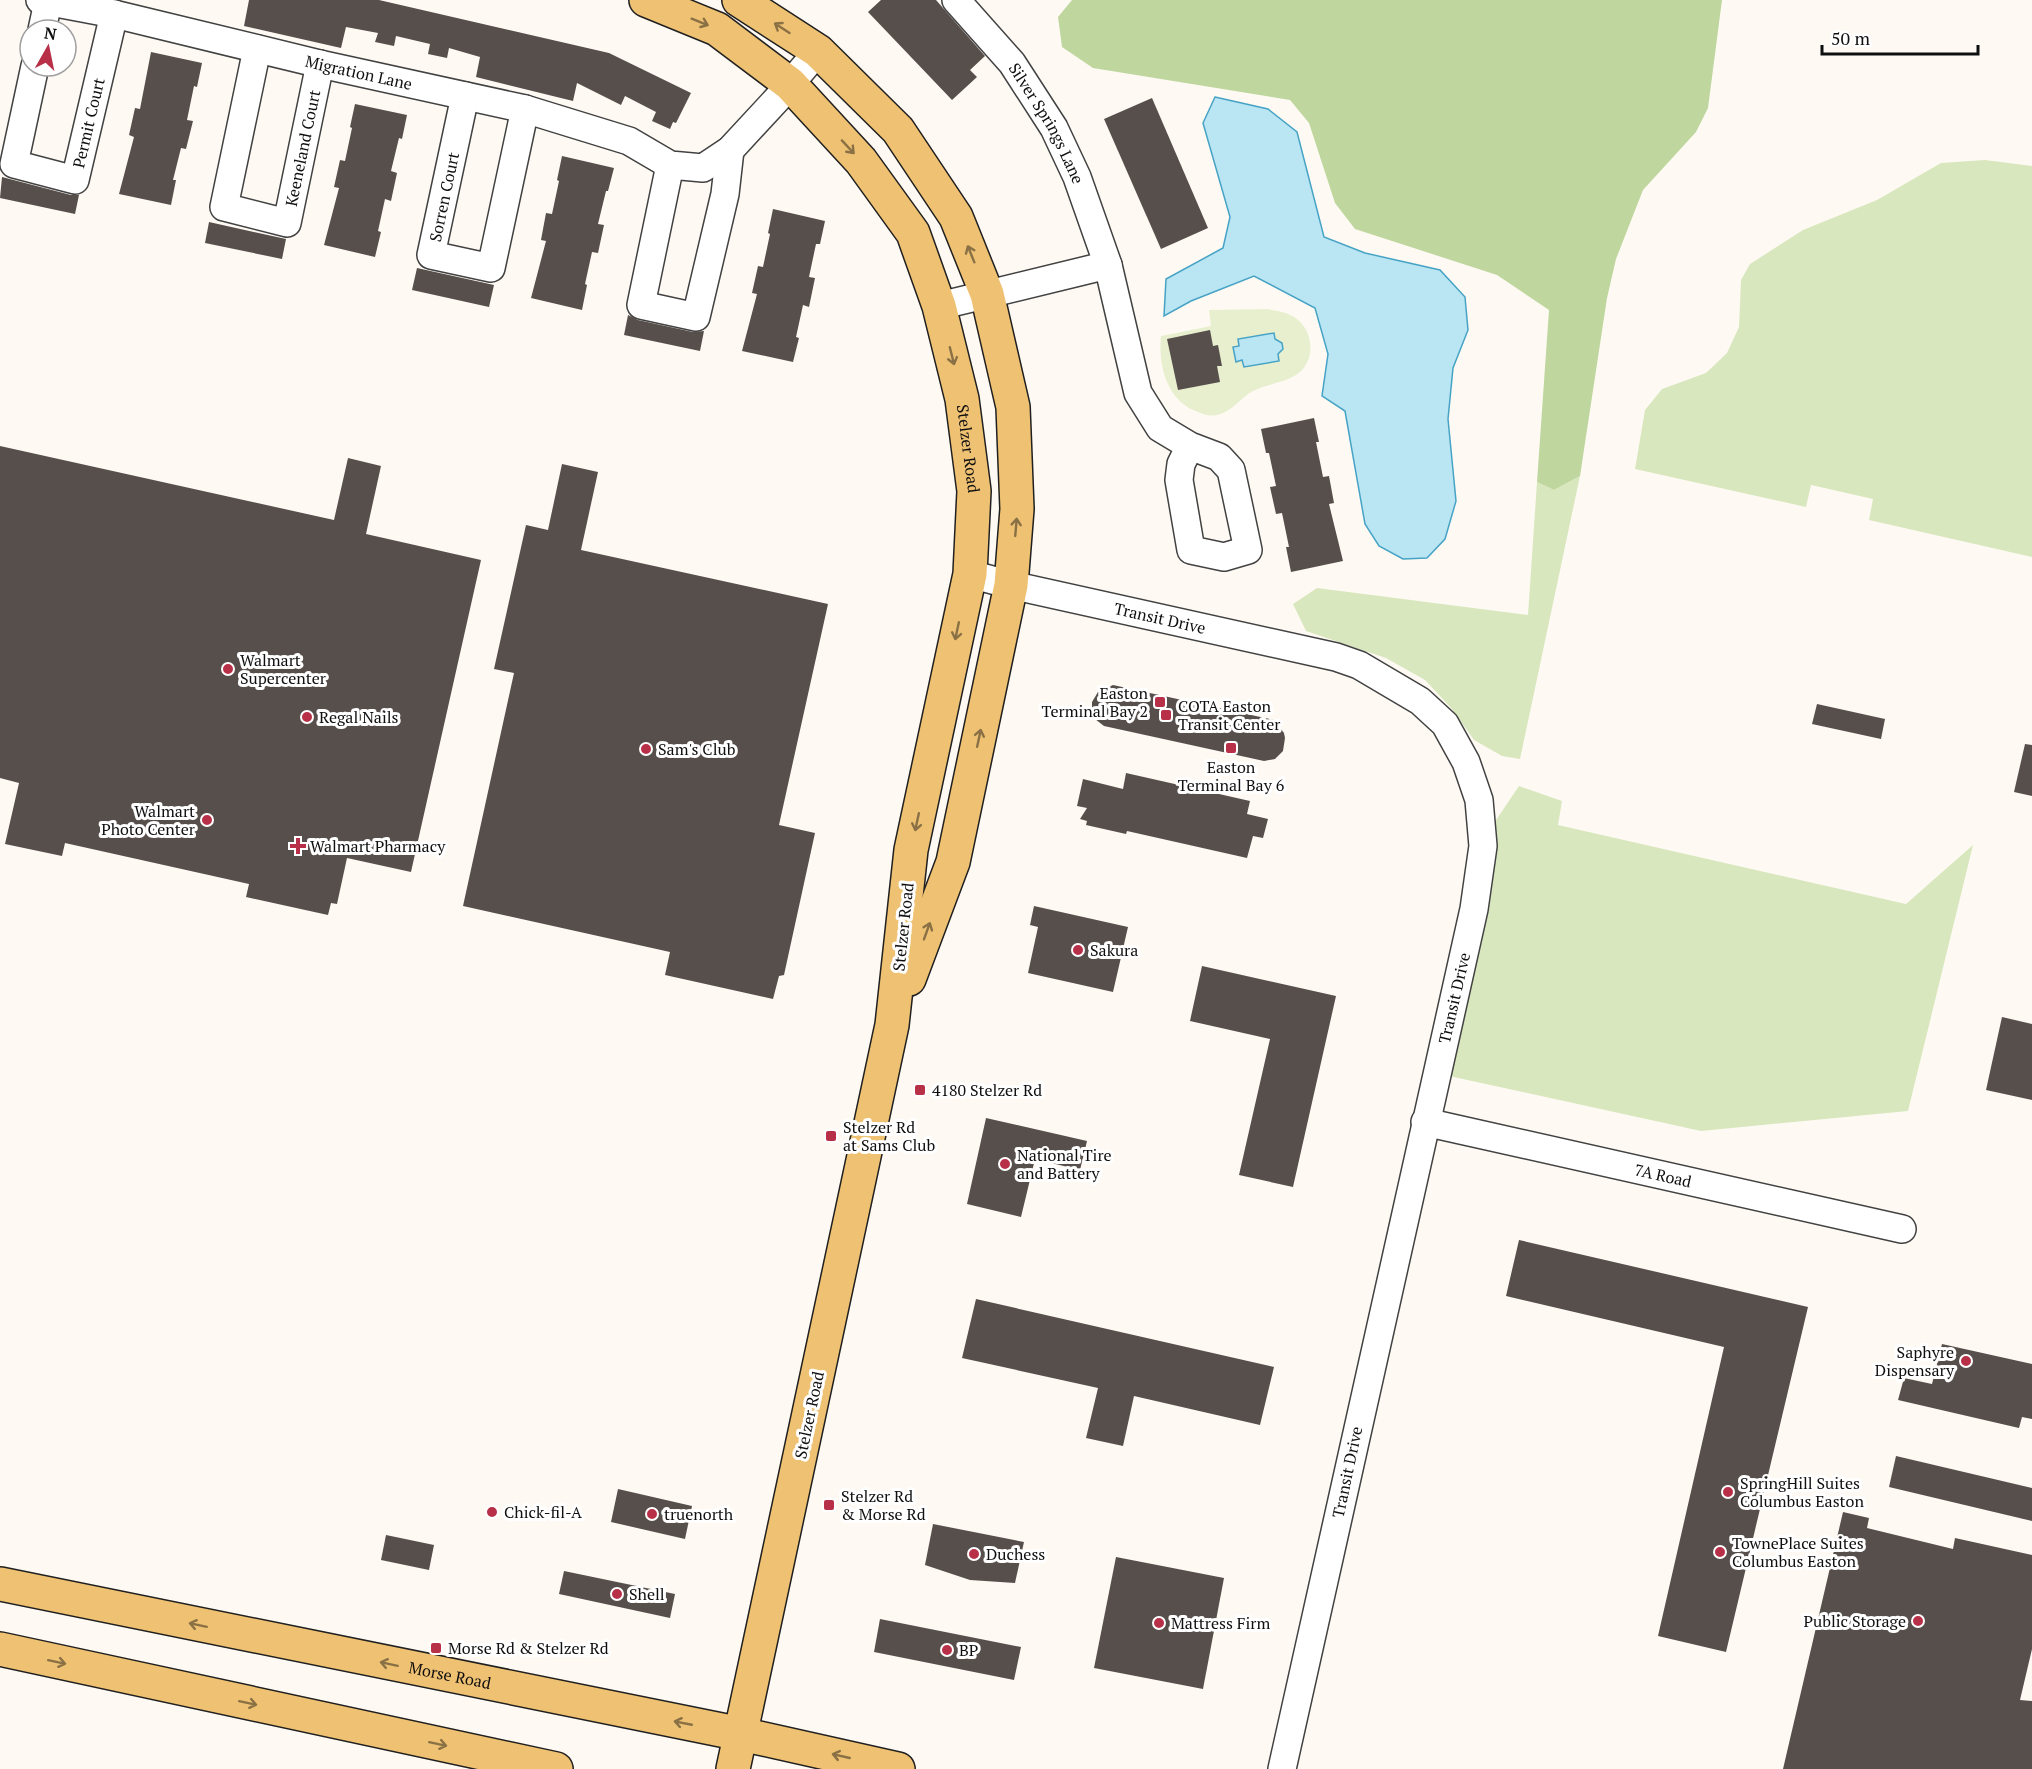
<svg xmlns="http://www.w3.org/2000/svg" width="2032" height="1769" font-family="'PT Serif',serif">
	<rect width="100%" height="100%" fill="#fefaf3"/>
	<g fill="#d9e7be">
		<path d="M1985,160L2032,166V557L1869,520L1873,499L1811,485L1806,507L1635,469L1645,410L1662,389L1706,373L1727,353L1739,327L1741,280L1750,264L1803,230L1877,200L1941,163Z"/>
		<path d="M1580,476L1520,759L1502,756L1474,740L1452,709L1425,680L1386,658L1306,631L1293,604L1317,588L1528,615L1537,482L1554,490Z"/>
		<path d="M1519,786L1562,801L1558,825L1906,904L1973,845L1908,1111L1701,1131L1449,1076L1494,864V823Z"/>
	</g>
	<path fill="#bfd79e" d="M1072,0H1722L1708,108L1696,132L1643,190L1616,259L1607,298L1580,476L1554,490L1537,482L1549,310L1497,275L1355,229L1335,203L1309,123L1290,100L1093,68L1062,47L1058,17Z"/>
	<path fill="#e8efcf" d="M1268,309C1277,311 1287,312 1294,317C1314,329 1317,362 1296,375C1283,383 1267,384 1253,391C1242,397 1232,411 1220,414C1212,417 1204,415 1198,412C1167,401 1158,366 1161,336L1211,326L1209,310Z"/>
	<g fill="#bae5f2" stroke="#46a3c5" stroke-width="1.5">
		<path d="M1215,97L1268,109L1297,132L1324,237L1365,253L1440,270L1465,297L1468,330L1453,368L1448,419L1456,501L1445,539L1427,558L1403,559L1379,546L1365,524L1345,411L1322,396L1328,354L1315,308L1254,276L1191,301L1164,316L1166,279L1223,248L1230,217L1203,123Z"/>
		<path d="M1274,333L1275,339L1282,343L1283,349L1278,354L1279,361L1244,367L1242,360L1236,362L1233,347L1239,346L1238,339Z"/>
	</g>
	<g fill="#574f4c">
		<path d="M249,0H379L609,53L691,93L676,123L673,122L670,129L652,121L656,112L625,96L621,105L577,83L573,101L476,77L480,57L449,48L447,58L428,54L430,44L396,36L394,46L375,42L378,33L346,27L341,48L244,26Z"/>
		<path d="M881,0H936L985,56L970,70L977,77L952,100L868,12Z"/>
		<path d="M151,52L202,63L197,87L194,86L187,120L193,121L186,149L181,148L173,180H176L171,205L119,194L134,137L129,135L135,108L140,109Z"/>
		<path d="M1152,98L1208,228L1161,249L1104,119Z"/>
		<path d="M355,104L407,115L402,139L399,138L391,171L397,173L391,201L385,199L378,231L381,232L375,257L324,245L339,188L334,187L340,160L345,161L352,128L350,127Z"/>
		<path d="M562,156L614,168L608,191H606L598,224L604,225L598,253L592,252L585,284L587,285L582,310L531,298L546,241L541,240L546,213L552,214L559,181L557,180Z"/>
		<path d="M2,177L71,195H79L75,214L0,198Z"/>
		<path d="M773,209L825,221L820,244H816L809,277L815,278L809,307L803,305L796,337L799,338L793,362L742,351L757,294L752,293L758,266L763,267L770,234L768,233Z"/>
		<path d="M209,222L286,239L282,259L205,243Z"/>
		<path d="M417,268L494,285L489,307L412,290Z"/>
		<path d="M628,315L638,320L693,332L704,331L700,351L624,335Z"/>
		<path d="M1210,330L1213,346L1218,345L1222,366H1217L1220,382L1178,390L1167,339Z"/>
		<path d="M1314,418L1319,442H1316L1323,477L1329,476L1334,503L1329,504L1343,561L1291,572L1286,547H1289L1282,513L1276,514L1270,487L1276,486L1269,453H1266L1261,429Z"/>
		<path d="M0,446L334,520L348,458L381,466L366,534L481,560L411,872L347,858L337,904L331,903L328,915L246,897L249,884L65,843L62,856L5,844L19,783L0,778Z"/>
		<path d="M562,464L598,472L581,550L828,604L779,825L815,833L784,975L779,976L773,999L665,975L670,952L463,906L514,673L494,669L526,525L548,530Z"/>
		<path d="M1113,685L1274,720L1284,733L1285,738L1283,751L1275,759L1264,761L1104,726L1095,719L1092,708V702L1098,692Z"/>
		<path d="M1817,704L1885,719L1881,739L1812,724Z"/>
		<path d="M2025,744L2032,745V796L2014,792Z"/>
		<path d="M1126,773L1250,801L1247,814L1268,819L1263,838L1253,836L1247,858L1127,831L1126,834L1086,825L1087,821L1080,819L1087,808L1077,806L1083,779L1123,789Z"/>
		<path d="M1034,906L1128,927L1113,992L1028,973L1038,927L1030,925Z"/>
		<path d="M1202,966L1336,996L1293,1187L1239,1175L1270,1039L1190,1021Z"/>
		<path d="M2002,1017L2032,1024V1100L1986,1090Z"/>
		<path d="M986,1118L1087,1141L1080,1170L1035,1159L1021,1217L967,1204Z"/>
		<path d="M1519,1240L1808,1307L1726,1652L1658,1636L1724,1347L1506,1296Z"/>
		<path d="M976,1299L1274,1367L1260,1425L1134,1396L1123,1446L1086,1438L1098,1388L962,1358Z"/>
		<path d="M1942,1344L2032,1364V1419L2022,1417L2019,1428L1898,1400L1904,1378L1932,1384Z"/>
		<path d="M1896,1456L2032,1488V1521L1889,1487Z"/>
		<path d="M618,1489L692,1506L685,1539L611,1522Z"/>
		<path d="M1843,1512L1869,1518L1867,1528L1953,1549L1955,1538L2032,1555V1649L2020,1700L2032,1701V1769H1783Z"/>
		<path d="M933,1524L1024,1542L1015,1583L970,1580L925,1565Z"/>
		<path d="M386,1535L434,1545L429,1570L381,1560Z"/>
		<path d="M1116,1557L1224,1578L1203,1689L1094,1668Z"/>
		<path d="M564,1571L675,1594L670,1618L559,1594Z"/>
		<path d="M880,1619L1021,1647L1014,1680L874,1652Z"/>
	</g>
	<g fill="none" stroke-linecap="round" stroke-linejoin="round">
		<g stroke="#424242" stroke-width="30">
			<g id="minor">
				<path id="s1" d="M40,0L114,14L320,64L525,109L629,141L670,165L703,168L730,150L779,97L818,51"/>
				<path id="s2" d="M956,0L1012,63L1054,128L1077,177L1108,265L1138,393L1160,428L1190,446L1219,457L1231,470L1248,550L1224,557L1191,550L1179,480L1181,464L1190,446"/>
				<path d="M42,30L48,2"/>
				<path id="s3" d="M257,49L224,207L287,223L320,64"/>
				<path id="s4" d="M35,66L14,164L75,180L114,14"/>
				<path d="M465,96L431,255L491,268L525,109"/>
				<path d="M670,165L641,305L696,317L725,194L730,150"/>
				<path d="M939,306L1108,265"/>
				<path id="s5" d="M970,574L1011,585L1336,657L1359,665L1420,701L1445,724L1466,762L1479,800L1483,846L1474,909L1282,1769"/>
				<path id="s6" d="M1425,1122L1902,1229"/>
			</g>
		</g>
		<g stroke="#202020" stroke-width="36">
			<g id="major">
				<path id="s7" d="M646,0L717,29L790,84L861,161L913,233L939,306L962,399L974,491L970,574L911,850L892,1025L733,1769"/>
				<path d="M739,0L818,51L898,130L956,217L987,294L1013,407L1017,509L1011,585L953,862L909,979"/>
				<path id="s8" d="M0,1584L741,1734L898,1769"/>
				<path d="M0,1649L556,1769"/>
			</g>
		</g>
		<use href="#minor" stroke="#fff" stroke-width="27"/>
		<use href="#major" stroke="#efc172" stroke-width="33"/>
	</g>
	<defs><path id="oneway-shaft" d="M-6 0H5M1.5-3L5.5 0L1.5 3" fill="none" stroke-width="1.6" stroke-linecap="round" stroke-linejoin="round" transform="scale(1.5)"/></defs>
	<g stroke="#8a7145">
		<use href="#oneway-shaft" transform="translate(700 22) rotate(22)"/>
		<use href="#oneway-shaft" transform="translate(782 28) rotate(-147)"/>
		<use href="#oneway-shaft" transform="translate(848 147) rotate(47)"/>
		<use href="#oneway-shaft" transform="translate(971 254) rotate(-112)"/>
		<use href="#oneway-shaft" transform="translate(952 356) rotate(76)"/>
		<use href="#oneway-shaft" transform="translate(1016 527) rotate(-85)"/>
		<use href="#oneway-shaft" transform="translate(957 631) rotate(102)"/>
		<use href="#oneway-shaft" transform="translate(979 738) rotate(-78)"/>
		<use href="#oneway-shaft" transform="translate(917 822) rotate(102)"/>
		<use href="#oneway-shaft" transform="translate(927 931) rotate(-70)"/>
		<use href="#oneway-shaft" transform="translate(198 1625) rotate(-168)"/>
		<use href="#oneway-shaft" transform="translate(57 1662) rotate(12)"/>
		<use href="#oneway-shaft" transform="translate(389 1664) rotate(-168)"/>
		<use href="#oneway-shaft" transform="translate(248 1703) rotate(12)"/>
		<use href="#oneway-shaft" transform="translate(683 1723) rotate(-169)"/>
		<use href="#oneway-shaft" transform="translate(438 1744) rotate(12)"/>
		<use href="#oneway-shaft" transform="translate(841 1756) rotate(-167)"/>
	</g>
	<g fill="#b73048" stroke="#fff" stroke-width="2">
		<circle cx="228" cy="669" r="6"/>
		<rect x="1154" y="696" width="12" height="12" rx="3"/>
		<rect x="1160" y="709" width="12" height="12" rx="3"/>
		<circle cx="307" cy="717" r="6"/>
		<rect x="1225" y="742" width="12" height="12" rx="3"/>
		<circle cx="646" cy="749" r="6"/>
		<circle cx="207" cy="820" r="6"/>
		<path d="M295 837h6v6h6v6h-6v6h-6v-6h-6v-6h6z"/>
		<circle cx="1078" cy="950" r="6"/>
		<rect x="914" y="1084" width="12" height="12" rx="3"/>
		<rect x="825" y="1130" width="12" height="12" rx="3"/>
		<circle cx="1005" cy="1164" r="6"/>
		<circle cx="1966" cy="1361" r="6"/>
		<circle cx="1728" cy="1492" r="6"/>
		<rect x="823" y="1499" width="12" height="12" rx="3"/>
		<circle cx="492" cy="1512" r="6"/>
		<circle cx="652" cy="1514" r="6"/>
		<circle cx="1720" cy="1552" r="6"/>
		<circle cx="974" cy="1554" r="6"/>
		<circle cx="617" cy="1594" r="6"/>
		<circle cx="1918" cy="1621" r="6"/>
		<circle cx="1159" cy="1623" r="6"/>
		<rect x="430" y="1642" width="12" height="12" rx="3"/>
		<circle cx="947" cy="1650" r="6"/>
	</g>
	<g text-anchor="middle" dominant-baseline="central" stroke-width="6" stroke-linejoin="round" paint-order="stroke">
		<g font-size="16" fill="#0f0f0f" stroke="#fff">
			<text stroke="none"><textPath href="#s1" startOffset="327">Migration Lane</textPath></text>
			<text stroke="none"><textPath href="#s4" startOffset="222">Permit Court</textPath></text>
			<text stroke="none"><textPath href="#s2" startOffset="154">Silver Springs Lane</textPath></text>
			<text stroke="none"><textPath href="#s3" startOffset="303">Keeneland Court</textPath></text>
			<text transform="translate(444 197) rotate(-78)">Sorren Court</text>
			<text stroke="none"><textPath href="#s7" startOffset="585">Stelzer Road</textPath></text>
			<text stroke="none"><textPath href="#s5" startOffset="195">Transit Drive</textPath></text>
			<text transform="translate(903 927) rotate(-84)">Stelzer Road</text>
			<text transform="translate(1454 998) rotate(-77)">Transit Drive</text>
			<text stroke="none"><textPath href="#s6" startOffset="244">7A Road</textPath></text>
			<text transform="translate(809 1415) rotate(-78)">Stelzer Road</text>
			<text transform="translate(1347 1472) rotate(-78)">Transit Drive</text>
			<text stroke="none"><textPath href="#s8" startOffset="459">Morse Road</textPath></text>
		</g>
		<g font-size="16" fill="#0f0f0f" stroke="#fff" text-anchor="start">
			<text x="240" y="660">Walmart<tspan x="240" dy="18">Supercenter</tspan></text>
			<text x="1148" y="693" text-anchor="end">Easton<tspan x="1148" dy="18">Terminal Bay 2</tspan></text>
			<text x="1178" y="706">COTA Easton<tspan x="1178" dy="18">Transit Center</tspan></text>
			<text x="319" y="717">Regal Nails</text>
			<text x="658" y="749">Sam's Club</text>
			<text x="1231" y="767" text-anchor="middle">Easton<tspan x="1231" dy="18">Terminal Bay 6</tspan></text>
			<text x="195" y="811" text-anchor="end">Walmart<tspan x="195" dy="18">Photo Center</tspan></text>
			<text x="310" y="846">Walmart Pharmacy</text>
			<text x="1090" y="950">Sakura</text>
			<text x="932" y="1090">4180 Stelzer Rd</text>
			<text x="843" y="1127">Stelzer Rd<tspan x="843" dy="18">at Sams Club</tspan></text>
			<text x="1017" y="1155">National Tire<tspan x="1017" dy="18">and Battery</tspan></text>
			<text x="1954" y="1352" text-anchor="end">Saphyre<tspan x="1954" dy="18">Dispensary</tspan></text>
			<text x="1740" y="1483">SpringHill Suites<tspan x="1740" dy="18">Columbus Easton</tspan></text>
			<text x="841" y="1496">Stelzer Rd<tspan x="841" dy="18">&amp; Morse Rd</tspan></text>
			<text x="504" y="1512">Chick-fil-A</text>
			<text x="664" y="1514">truenorth</text>
			<text x="1732" y="1543">TownePlace Suites<tspan x="1732" dy="18">Columbus Easton</tspan></text>
			<text x="986" y="1554">Duchess</text>
			<text x="629" y="1594">Shell</text>
			<text x="1906" y="1621" text-anchor="end">Public Storage</text>
			<text x="1171" y="1623">Mattress Firm</text>
			<text x="448" y="1648">Morse Rd &amp; Stelzer Rd</text>
			<text x="959" y="1650">BP</text>
		</g>
	</g>
	<g transform="translate(48 48) rotate(9)"><circle r="28" fill="#ffffff" stroke="#9f9f9f" stroke-width="1.5"/>
	<path d="M0-4.5L10 22L0 15L-10 22Z" fill="#b73048"/>
	<text y="-9" font-size="16" font-weight="bold" text-anchor="middle" fill="#0f0f0f">N</text>
	</g>
	<path d="M1822 45v9h156v-9" fill="none" stroke="#0f0f0f" stroke-width="3"/>
	<text x="1831" y="45" font-size="18" fill="#0f0f0f" stroke="#ffffff" stroke-width="4.5" paint-order="stroke">50 m</text>
</svg>
